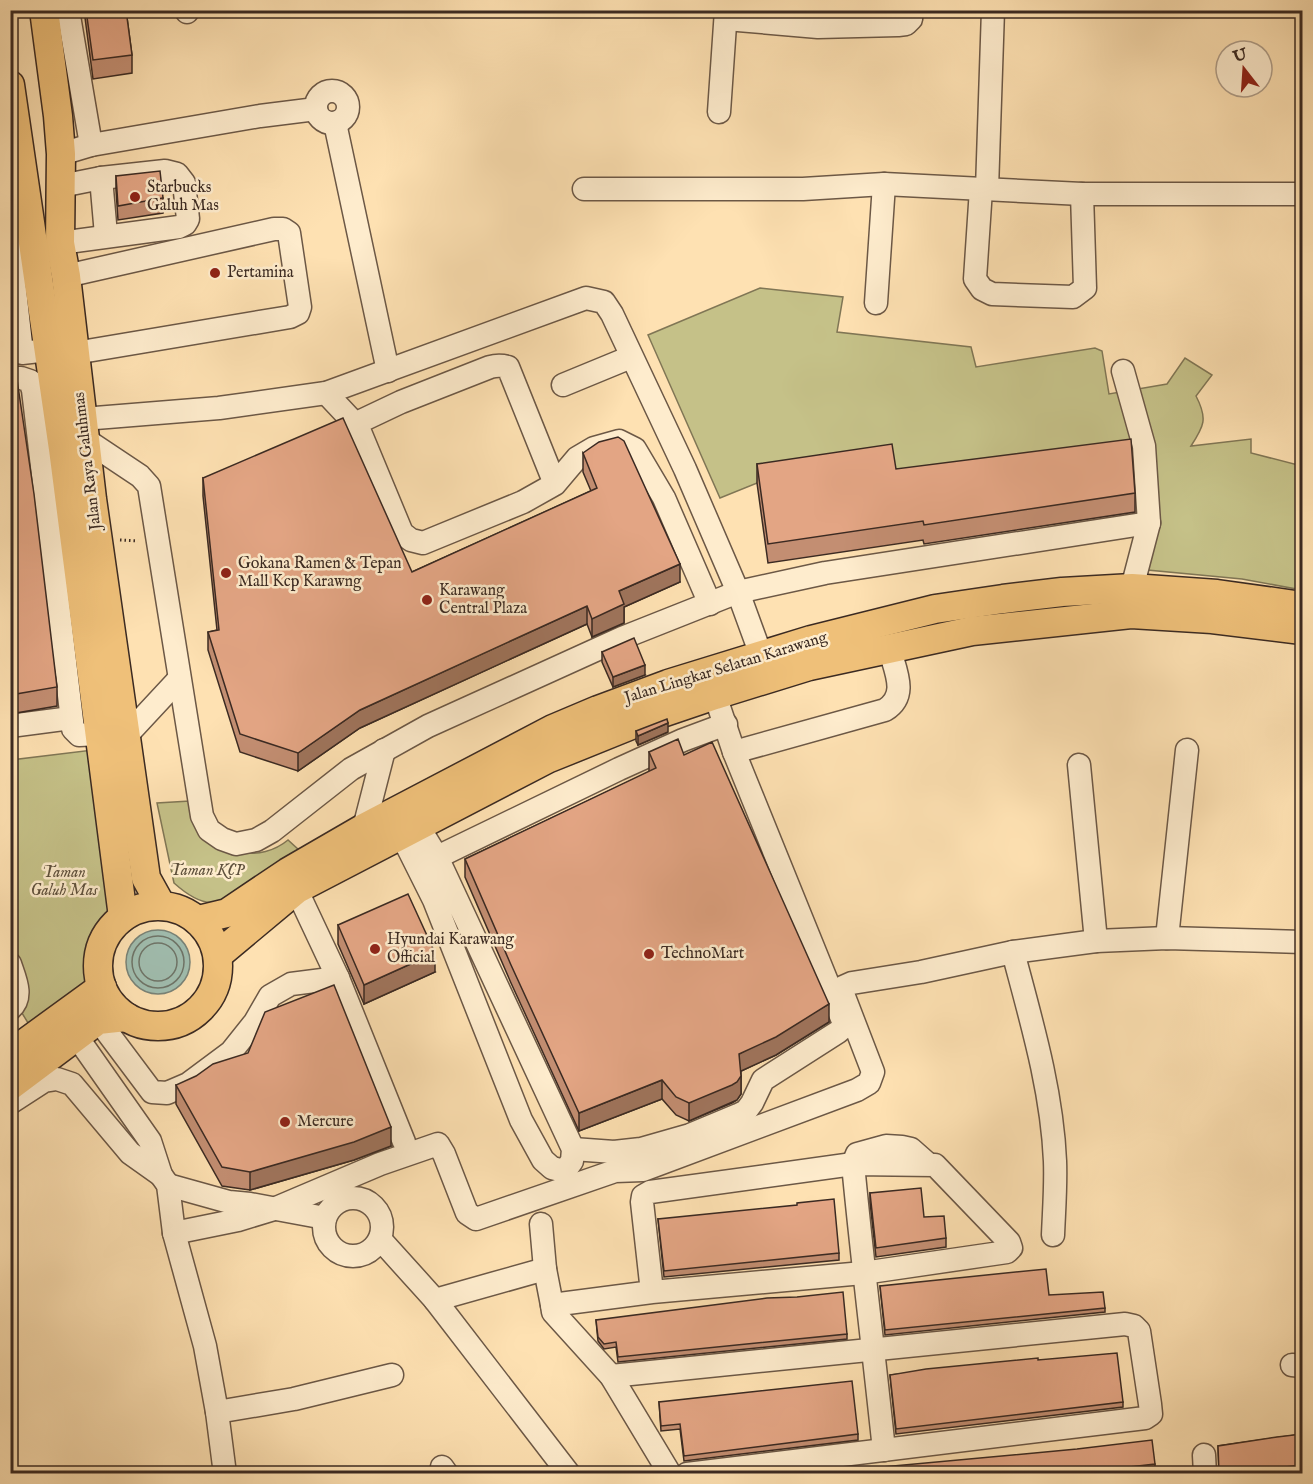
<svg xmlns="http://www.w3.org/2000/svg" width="1313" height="1484" font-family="'IM FELL English',serif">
	<rect width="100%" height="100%" fill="#fee1b2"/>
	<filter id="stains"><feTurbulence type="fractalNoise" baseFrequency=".00333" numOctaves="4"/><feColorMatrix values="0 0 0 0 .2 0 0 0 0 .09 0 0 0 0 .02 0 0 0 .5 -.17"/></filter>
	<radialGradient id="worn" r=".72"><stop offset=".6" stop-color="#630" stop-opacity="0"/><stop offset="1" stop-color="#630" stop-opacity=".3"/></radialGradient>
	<g fill="#c5c188" stroke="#807655" stroke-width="1.5">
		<path d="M760,288L843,297L837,332L971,347L976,367L1095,348L1102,351L1109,394L1167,384L1185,358L1212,375L1196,396C1208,419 1204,426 1191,446L1251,439V453L1302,466V590L1242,579L1137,569L1144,456L896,487L757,483L720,498L648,335Z"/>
		<path d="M101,749L121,903C92,928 83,958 91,996L36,1036L11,995V760Z"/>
		<path d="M190,801C199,811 231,848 240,851C256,857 276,850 288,840L300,851C282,863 234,898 216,902C201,905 184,892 174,883L157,803Z"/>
	</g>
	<circle fill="#a0bdaf" stroke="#788277" stroke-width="1.5" cx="158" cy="962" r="32"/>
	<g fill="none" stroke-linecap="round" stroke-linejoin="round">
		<g stroke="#6e7468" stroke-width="1.5">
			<circle cx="158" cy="962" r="26"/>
			<circle cx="158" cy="962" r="19"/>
		</g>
		<g stroke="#6c5846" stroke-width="25">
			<g id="minor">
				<path d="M68,10L91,145"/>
				<path d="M187,10V12"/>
				<path d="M726,19L818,27L898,25L906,24L911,19L912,10"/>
				<circle cx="332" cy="107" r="16"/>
				<path d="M719,112L726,10"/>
				<path d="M335,123L388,371"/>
				<path d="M61,154L91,145L260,116L316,109"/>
				<path d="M101,178L106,235"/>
				<path d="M584,189H803L884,184L1082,194H1302"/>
				<path d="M981,189L975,279L982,289L992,294L1073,297L1085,288L1082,194"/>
				<path d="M987,189L993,10"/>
				<path d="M60,243L179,227L185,224L188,219L184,183L177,174L165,171L101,178L61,186"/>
				<path d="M10,244L22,353L48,350"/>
				<path d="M66,276L274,229H283L289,233L300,307L298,313L290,317L75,353"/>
				<path d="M876,303L884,184"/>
				<path d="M1123,371L1144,446L1149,523L1132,588"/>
				<path d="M10,378H21L30,381L33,390L73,729L79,735L99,734"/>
				<path d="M563,385L631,357"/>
				<path d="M326,393L358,427"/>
				<path d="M83,419L219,408L326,393L586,298L604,302L612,314L685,469L738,592L761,655"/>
				<path d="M86,440L140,476L149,486L202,816L209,830L222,839L236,844L256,840L272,831L351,769L428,726L622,638L738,592L825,573L1149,523"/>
				<path d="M555,484L508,367C501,365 497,365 490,367L401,402L363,420L358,427L402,533L411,540L423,543L523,502L555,484L577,458L594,448L619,441L635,449L664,498L710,604"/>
				<path d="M10,726L71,718"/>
				<path d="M126,736L179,679"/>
				<path d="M734,752L885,710C909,695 895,671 889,647"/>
				<path d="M1079,765L1096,941"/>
				<path d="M364,828L384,750"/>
				<path d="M401,834L434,900L521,1120L543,1160L552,1168L560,1170L567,1168L572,1161L573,1149L437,857L418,826"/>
				<path d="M425,863L619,769L683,740L726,724"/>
				<path d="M290,876L338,978L404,1142"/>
				<path d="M1167,938L1187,750"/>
				<path d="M1013,952C1031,1020 1052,1090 1055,1161C1056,1185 1054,1210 1053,1235"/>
				<path d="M10,964C15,979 24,997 10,1009"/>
				<path d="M98,1020L152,1092L167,1093L188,1084L231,1052L255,1022L270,996L291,984L338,978"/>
				<path d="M77,1037L150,1141L161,1175L168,1185L174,1233L205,1346L217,1412L225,1474"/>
				<path d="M10,1103L44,1081L57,1079L72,1084L130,1153L161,1175"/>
				<path d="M573,1149L614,1152L641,1149L690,1135L738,1115L746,1111L752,1103L763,1080L838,1032L845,1026L734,752L715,695"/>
				<path d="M168,1185L229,1202L250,1204L325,1218"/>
				<circle cx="353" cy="1227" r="29"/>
				<path d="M541,1224L545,1269"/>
				<path d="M174,1233L238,1220L274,1209L380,1164L438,1144L444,1154L467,1213L476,1219L615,1171L643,1170L857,1090L869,1083L873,1072L843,994V987L852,983L921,972L1013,952L1096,941L1167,938L1302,942"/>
				<path d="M380,1239L435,1300L569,1474"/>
				<path d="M652,1292L642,1202L643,1196L650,1192L853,1164L935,1165L1009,1242L1011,1248L1007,1252L863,1273L652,1292L552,1305L553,1312L611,1376L670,1474"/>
				<path d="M435,1300L545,1269L552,1305"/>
				<path d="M1292,1365L1302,1366"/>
				<path d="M611,1376L1125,1324L1134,1326L1139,1331L1150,1404L1151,1414L1145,1418L687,1474"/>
				<path d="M217,1412L294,1399L392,1375"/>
				<path d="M884,1450C874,1354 862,1259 853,1164L857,1154L886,1146L902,1147L911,1149L928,1164"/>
				<path d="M1204,1455L1205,1474"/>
				<path d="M442,1467L447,1474"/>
			</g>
		</g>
		<g stroke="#3b2a22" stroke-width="31">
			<g id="major">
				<path d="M44,10L58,116L61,154L60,243L66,276L92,499L146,878L161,905"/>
				<path d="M10,85L63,449L123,917"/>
				<circle cx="158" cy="966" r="60"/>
				<path d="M198,920L227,913L288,872L364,828L553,729L598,710L668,684L811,640L935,609L1003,599L1062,592L1132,588L1217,594L1302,606"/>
				<path d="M218,955L297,889L547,759L656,715L715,695L809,666L972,631L1131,614L1212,619L1302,630"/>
				<path d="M10,1054L102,987"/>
				<path d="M10,1086L98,1020L126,1017"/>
			</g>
		</g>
		<path stroke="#3b2a22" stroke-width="3" stroke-dasharray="1.5 3" stroke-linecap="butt" d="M120,540L138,541"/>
		<use href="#minor" stroke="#feeccd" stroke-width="22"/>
		<use href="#major" stroke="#efc079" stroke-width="28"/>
	</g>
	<g fill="#c38e72" stroke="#3b2a22" stroke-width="1.5">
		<path d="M84,10H126L132,55V73L93,79Z"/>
		<path d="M116,176L163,198V213L118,220L116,190Z"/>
		<path d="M10,372L57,687V706L10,714Z"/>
		<path d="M583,453L680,582L624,607V623L592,637L587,624L360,728L298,771L240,752L208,650V632L217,630L203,496V478L412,572L591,491L583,472Z"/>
		<path d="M757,464L896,469L1135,493V512L924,544L923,540L768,563L757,483Z"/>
		<path d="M602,652L645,675L613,687L602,662Z"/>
		<path d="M636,731L668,732L638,745L636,741Z"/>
		<path d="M649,752L684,755L829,1022L776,1055L741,1071V1094L737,1100L732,1103L689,1121L676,1115L662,1099L579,1131L511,983L465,877V859L649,772Z"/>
		<path d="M338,925L435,972L364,1004L338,944Z"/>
		<path d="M176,1085L391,1146L354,1160L250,1190L222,1186L176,1104Z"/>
		<path d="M870,1193L946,1238V1247L876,1257L870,1202Z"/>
		<path d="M658,1219L839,1253V1260L664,1277Z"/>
		<path d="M880,1286L1049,1295L1105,1308V1312L885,1335Z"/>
		<path d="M596,1320L847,1334V1339L618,1362L616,1347L604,1349L598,1341Z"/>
		<path d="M1038,1360L1123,1402V1407L896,1434L890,1375Z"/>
		<path d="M659,1402L858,1434V1440L684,1461L680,1429L661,1431Z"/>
		<path d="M1302,1434V1473H1219L1218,1446Z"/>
		<path d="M1155,1464V1473H817Z"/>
	</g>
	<g fill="#9f745c" stroke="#3b2a22" stroke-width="1.5">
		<path d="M680,564V582L624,607V623L592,637V619L619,591Z"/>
		<path d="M587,606V624L360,728L298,771V753L360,710Z"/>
		<path d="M645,665V675L613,687V677Z"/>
		<path d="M668,723V732L638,745V736Z"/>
		<path d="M435,953V972L364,1004V985Z"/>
		<path d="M829,1004V1022L776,1055L739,1072V1054Z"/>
		<path d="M741,1076V1094L737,1100L689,1121V1103Z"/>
		<path d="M662,1080V1099L579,1131V1113Z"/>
		<path d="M391,1127V1146L354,1160L250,1190V1172Z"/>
	</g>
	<g fill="#e3a584" stroke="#3b2a22" stroke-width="1.5">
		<path d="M86,10H126L132,55L93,60Z"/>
		<path d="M160,171L163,198L118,206L116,176Z"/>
		<path d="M10,372L16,373L34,494L57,687L10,695Z"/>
		<path d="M343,418L412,572L597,488L583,453L599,442L618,437L624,441L680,564L619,591L624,604L592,619L587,606L360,710L298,753L240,734L208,632L219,630L203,478Z"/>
		<path d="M1131,439L1135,493L924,525L923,521L768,544L757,464L892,444L896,469Z"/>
		<path d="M634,638L645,665L613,677L602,652Z"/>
		<path d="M667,719L668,723L638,736L636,731Z"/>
		<path d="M678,739L684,755L712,742L829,1004L776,1037L739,1054L741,1076L737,1082L732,1085L689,1103L676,1097L662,1080L579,1113L511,965L465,859L656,768L649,752Z"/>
		<path d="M408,894L435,953L364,985L338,925Z"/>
		<path d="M334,985L391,1127L354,1142L250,1172L222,1167L176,1085L196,1076L213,1064L248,1053L265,1012Z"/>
		<path d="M921,1188L924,1217L944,1216L946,1238L876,1248L870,1193Z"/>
		<path d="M834,1199L839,1253L664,1271L658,1219L797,1205V1203Z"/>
		<path d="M1046,1269L1049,1295L1103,1292L1105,1308L885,1330L880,1286Z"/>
		<path d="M843,1292L847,1334L618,1357L616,1342L604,1344L598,1337L596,1320L767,1298L797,1297Z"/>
		<path d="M1117,1353L1123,1402L896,1429L890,1375L926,1369L1038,1358V1360Z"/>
		<path d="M852,1381L858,1434L684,1456L680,1424L661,1426L659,1402Z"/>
		<path d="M1302,1434V1465L1235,1473H1219L1218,1446L1277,1437Z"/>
		<path d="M1152,1440L1155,1464L1078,1473H817L1077,1449Z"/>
	</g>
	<g fill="#8f2418" stroke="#feeccd" stroke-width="2">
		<circle cx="135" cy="197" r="6"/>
		<circle cx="215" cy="273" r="6"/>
		<circle cx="226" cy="573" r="6"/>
		<circle cx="427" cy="600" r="6"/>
		<circle cx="375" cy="949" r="6"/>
		<circle cx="649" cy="954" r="6"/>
		<circle cx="285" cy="1122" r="6"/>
	</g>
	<g text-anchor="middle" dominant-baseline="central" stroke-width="5" stroke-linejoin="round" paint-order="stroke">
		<g font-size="16" fill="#3b2a22" stroke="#feeccd" text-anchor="start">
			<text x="147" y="188">Starbucks<tspan x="147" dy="18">Galuh Mas</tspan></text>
			<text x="227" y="273">Pertamina</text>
			<text x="238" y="564">Gokana Ramen &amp; Tepan<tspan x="238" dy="18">Mall Kcp Karawng</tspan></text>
			<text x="439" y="591">Karawang<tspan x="439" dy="18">Central Plaza</tspan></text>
			<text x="387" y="940">Hyundai Karawang<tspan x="387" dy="18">Official</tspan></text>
			<text x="661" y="954">TechnoMart</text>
			<text x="297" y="1122">Mercure</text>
		</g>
		<g font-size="16" fill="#3b2a22" stroke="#feeccd">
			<text transform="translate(88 461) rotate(-97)">Jalan Raya Galuhmas</text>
			<text transform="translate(726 668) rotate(-17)">Jalan Lingkar Selatan Karawang</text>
		</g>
		<g font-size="16" font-style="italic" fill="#5e503c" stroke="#feeccd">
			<text x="207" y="871">Taman KCP</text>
			<text x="64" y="873">Taman<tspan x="64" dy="18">Galuh Mas</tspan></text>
		</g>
	</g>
	<rect width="1313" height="1484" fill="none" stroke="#fee1b2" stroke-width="36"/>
	<rect x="12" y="12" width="1289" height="1460" fill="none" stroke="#3b2a22" stroke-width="3"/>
	<rect x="18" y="18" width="1277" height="1448" fill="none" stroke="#3b2a22" stroke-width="1.5"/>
	<g transform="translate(1244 69) rotate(343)"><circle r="28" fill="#feeccd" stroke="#b09e89" stroke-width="1.5"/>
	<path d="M0-4.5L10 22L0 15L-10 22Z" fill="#8f2418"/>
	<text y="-9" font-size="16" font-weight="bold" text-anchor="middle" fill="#3b2a22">U</text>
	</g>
	<rect width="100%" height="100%" filter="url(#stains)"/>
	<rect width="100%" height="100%" fill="url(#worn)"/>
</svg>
